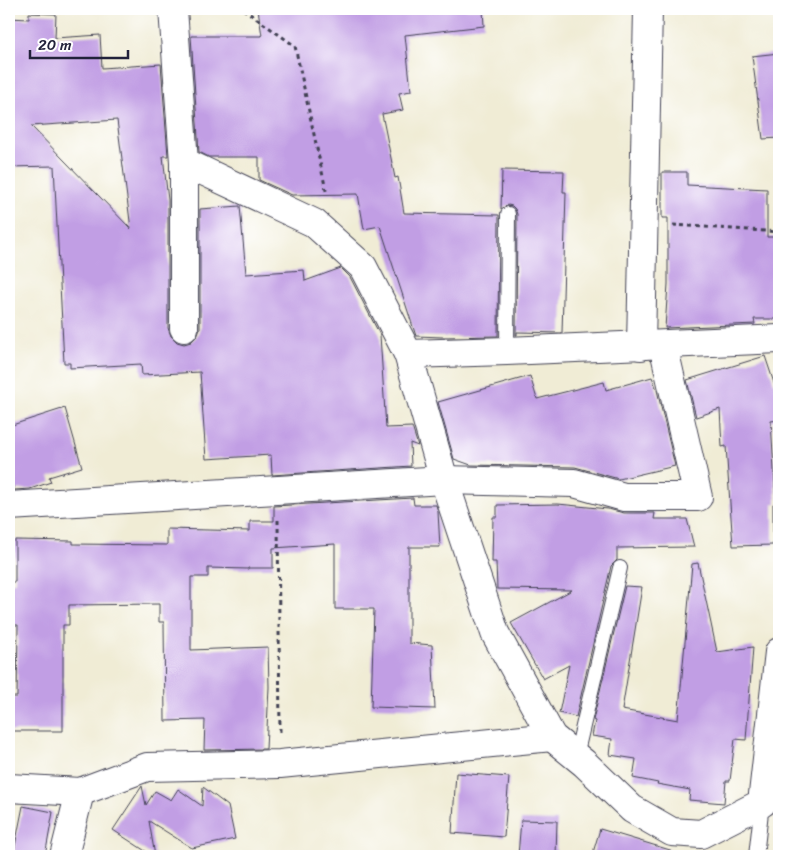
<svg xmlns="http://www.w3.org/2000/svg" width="788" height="865" font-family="Sriracha,sans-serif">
	<rect width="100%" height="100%" fill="#fff"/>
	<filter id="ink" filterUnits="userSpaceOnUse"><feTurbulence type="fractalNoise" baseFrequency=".02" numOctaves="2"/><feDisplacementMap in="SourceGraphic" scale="10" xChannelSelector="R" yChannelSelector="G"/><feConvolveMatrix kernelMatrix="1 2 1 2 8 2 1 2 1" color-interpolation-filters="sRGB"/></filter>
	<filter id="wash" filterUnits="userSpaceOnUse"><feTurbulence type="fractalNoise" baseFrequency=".0096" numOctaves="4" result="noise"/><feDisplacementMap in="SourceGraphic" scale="20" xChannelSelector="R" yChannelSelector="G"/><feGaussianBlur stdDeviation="1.12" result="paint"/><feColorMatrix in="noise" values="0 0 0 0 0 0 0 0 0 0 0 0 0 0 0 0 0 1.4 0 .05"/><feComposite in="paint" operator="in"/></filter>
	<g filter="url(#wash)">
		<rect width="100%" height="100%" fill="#f0ecd5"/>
		<g id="blocks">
			<g fill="#c19ee4" fill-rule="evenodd">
				<path d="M258,9H483L484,26L405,35L411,91L399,93L403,110L382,114L395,178L398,177L404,213L499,215L498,336L443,337L416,336L380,226L364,229L358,194L292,195L259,180V157H209L199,152L191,36H262Z"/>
				<path d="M29,13L56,14L55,38L100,35L102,68L161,64L168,156H163L168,200V328L171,336L177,342L184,344L191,342L197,336L200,328V209L240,206L246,274L304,270L305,281L341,268L350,277L380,335L386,428L412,427L418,446L410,443L411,466L272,475L271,455L206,459L200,372L142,375L141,364L70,368V363H64L54,166L9,167V18L29,19ZM117,120L131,229L31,126Z"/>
				<path d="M779,53V138L763,139L752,56Z"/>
				<path d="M502,170L564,171L563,192H566L562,333L517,332V335H516L517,214L515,209L512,206L508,205L501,209Z"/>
				<path d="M662,172H687V185L767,189V237H779V319H754L755,324L665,328L668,284V218H662Z"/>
				<path d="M765,356L779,398V420L771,421L776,503L773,504V545L733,546L726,446L722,447L720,409L696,417L687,380Z"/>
				<path d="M530,376L537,399L604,382L606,390L652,377L657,390L675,466L619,479L575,467L471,465L454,459L438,402Z"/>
				<path d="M65,408L82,467L49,477L51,482L30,489L14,490L9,474V426Z"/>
				<path d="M413,498L414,505H436L438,512L440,547H409V643L432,645L435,709L371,707L374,609H335V544L273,548V568H248V569L208,568V577H191V650L268,647L269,687L266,749L204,750L205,720L165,721L164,622H159V604L69,605V625H63V731H9V697H17L18,625H11V582H15V540L73,541V544L167,545V529L250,531V521H274V506Z"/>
				<path d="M558,504L608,509L624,513H655L654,519H687L694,547L617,548V560L611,566L576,717L559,713L569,665L543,679L511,623L572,590L497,589L496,562H492L493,517H497V505Z"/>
				<path d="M698,563L717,652L753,647L746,740L735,739L730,781H726L724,803L689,800L690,790L657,784L658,783L633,778L636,759L610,755L612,739L592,736L595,721L593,720L625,586L642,587L622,710L678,720L692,564Z"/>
				<path d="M456,773L509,777L504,837L452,833Z"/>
				<path d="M142,786L146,805L155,791L171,800L178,789L202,806L203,787L228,806L235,839L192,848L149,821L155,856H153L113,830Z"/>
				<path d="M23,806L53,812L45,856H13Z"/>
				<path d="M521,820L557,821L556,856H518Z"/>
				<path d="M600,829L670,850L669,856H592Z"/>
			</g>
		</g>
	</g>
	<g filter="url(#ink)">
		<use href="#blocks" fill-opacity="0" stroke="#414052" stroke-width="1"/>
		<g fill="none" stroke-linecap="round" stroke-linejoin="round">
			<g stroke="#414052" stroke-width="16">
				<g id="lane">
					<path d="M507,351L508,214"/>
					<path d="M576,756L620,568"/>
					<path d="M756,856L762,803"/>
				</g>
			</g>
			<g stroke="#414052" stroke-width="30">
				<g id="street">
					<path d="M173,9L184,162L314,223L363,267L408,354L444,480L495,633L552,737L584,763L632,809L672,832L701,834L762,803L779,652"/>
					<path d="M184,328V162"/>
					<path d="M641,346L648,9"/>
					<path d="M408,354L507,351L779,339"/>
					<path d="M9,506L444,480L574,483L624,497H698L663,345"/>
					<path d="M9,788L80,792L147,767L280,764L552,737"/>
					<path d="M64,856L80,792"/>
				</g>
			</g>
			<g stroke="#414052" stroke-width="3" stroke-dasharray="4 4" stroke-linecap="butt">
				<path d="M243,9L295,46L327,195"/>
				<path d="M673,225L779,232"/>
				<path d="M278,520L280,733"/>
			</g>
			<use href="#lane" stroke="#fff" stroke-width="14"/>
			<use href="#street" stroke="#fff" stroke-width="28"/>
		</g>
	</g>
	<rect width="788" height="865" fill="none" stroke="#fff" stroke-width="30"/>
	<path d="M30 50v8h98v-8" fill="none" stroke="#22223b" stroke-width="2.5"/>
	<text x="38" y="50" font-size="15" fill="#22223b" stroke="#ffffff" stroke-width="4" paint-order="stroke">20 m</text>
</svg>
